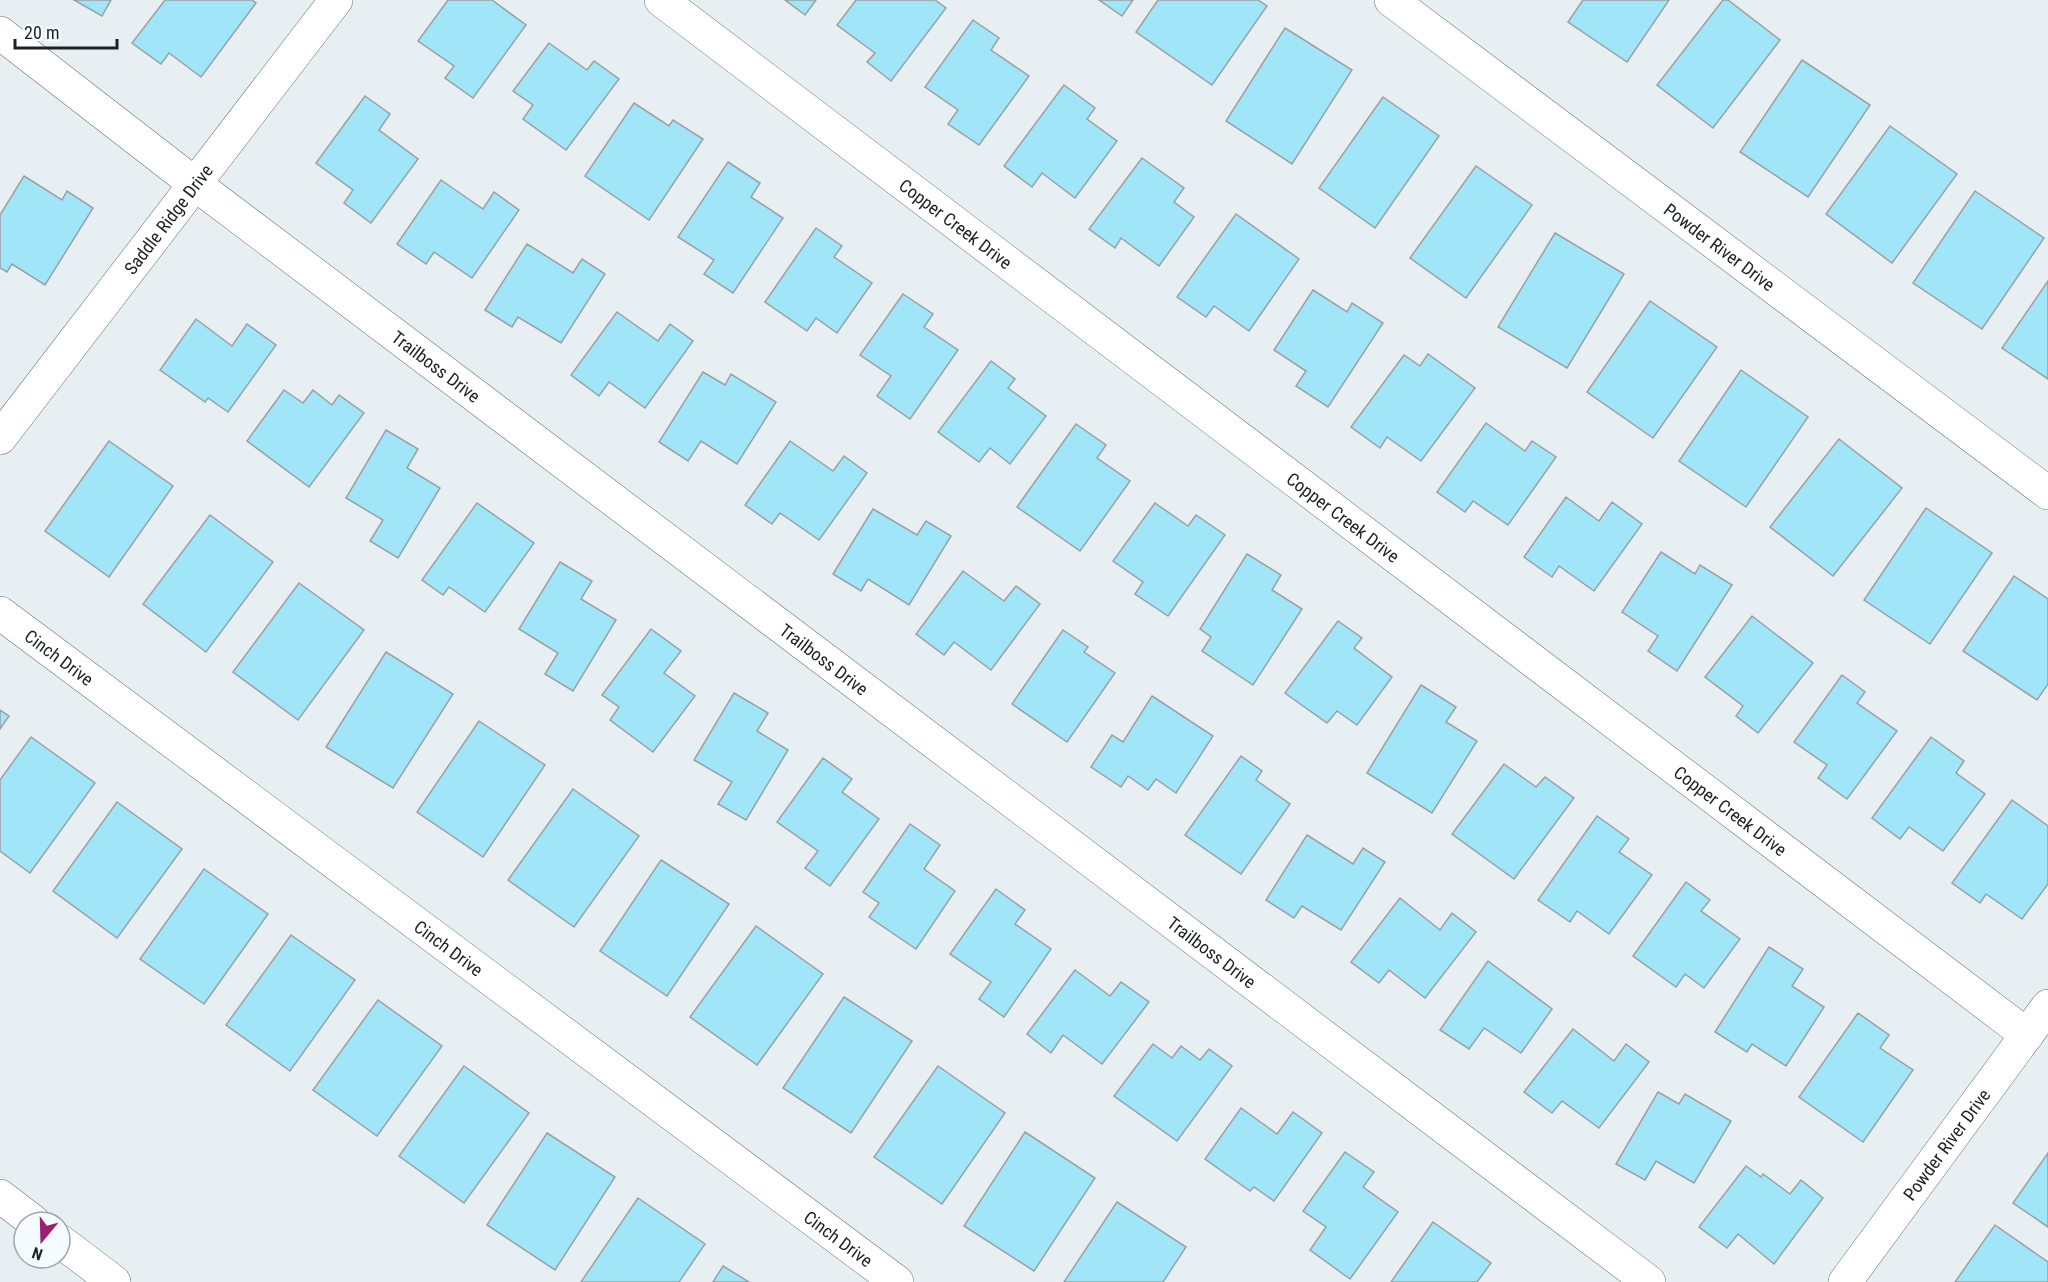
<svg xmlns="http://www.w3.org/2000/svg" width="2048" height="1282" font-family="'Roboto Condensed',sans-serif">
	<rect width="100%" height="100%" fill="#e7eff2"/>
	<g fill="#a1e5f9" stroke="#99a1a4" stroke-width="1.5">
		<path d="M74,0H111L102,16Z"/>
		<path d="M165,0H252L256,3L201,77L169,53L161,64L132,43Z"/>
		<path d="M448,0H492L526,25L473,98L445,78L454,66L418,41Z"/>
		<path d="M785,0H816L805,15Z"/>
		<path d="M856,0H935L946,8L891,81L867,62L875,53L837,25Z"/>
		<path d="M1099,0H1133L1122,16Z"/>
		<path d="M1158,0H1258L1267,6L1212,85L1136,32Z"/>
		<path d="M1583,0H1669L1627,62L1568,22Z"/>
		<path d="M1723,0H1728L1780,40L1713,128L1657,85Z"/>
		<path d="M973,20L999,38L991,50L1029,76L979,145L948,124L958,110L925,87Z"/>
		<path d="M1285,28L1352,70L1292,164L1226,121Z"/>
		<path d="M549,43L587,70L594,61L619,79L566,150L523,119L533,105L513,91Z"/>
		<path d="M1802,60L1870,105L1808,197L1740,152Z"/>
		<path d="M1064,85L1095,108L1087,119L1117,141L1075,198L1042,173L1032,187L1004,166Z"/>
		<path d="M365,96L390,114L379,130L418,159L371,223L344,203L353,190L316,163Z"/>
		<path d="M1383,97L1439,136L1375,228L1319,188Z"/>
		<path d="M634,103L669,126L673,120L703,139L649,220L585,176Z"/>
		<path d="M1890,126L1957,174L1892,263L1826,214Z"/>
		<path d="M1142,158L1184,188L1174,202L1194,217L1159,266L1121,238L1115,248L1089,229Z"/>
		<path d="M728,162L760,183L751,197L783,218L733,293L704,274L714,260L678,237Z"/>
		<path d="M1476,166L1532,205L1466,298L1410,258Z"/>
		<path d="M24,176L62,200L67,191L93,208L45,285L12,264L7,272L0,268V215Z"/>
		<path d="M441,180L483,209L494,192L519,210L472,278L434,252L426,264L397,244Z"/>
		<path d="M1975,191L2044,238L1982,329L1913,283Z"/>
		<path d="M1236,214L1299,259L1249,331L1214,306L1206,317L1177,297Z"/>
		<path d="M816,228L842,246L834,257L872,283L837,333L816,318L807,331L765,302Z"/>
		<path d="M1555,233L1624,274L1567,368L1498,327Z"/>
		<path d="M527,244L573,273L582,259L605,274L561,343L518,317L512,327L485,310Z"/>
		<path d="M2048,281V379L2002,348Z"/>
		<path d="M1313,290L1347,312L1352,303L1383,323L1328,407L1296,386L1306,371L1274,350Z"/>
		<path d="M903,294L933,314L924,327L958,350L910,419L877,396L891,376L860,355Z"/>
		<path d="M1650,301L1717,347L1653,438L1587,392Z"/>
		<path d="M617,312L658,341L670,324L693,341L645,408L609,382L599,396L571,375Z"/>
		<path d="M196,319L232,346L247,324L276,345L228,412L208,398L205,402L160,370Z"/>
		<path d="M1428,354L1475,388L1421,461L1387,437L1380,448L1351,427L1404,355L1420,366Z"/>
		<path d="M991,361L1015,379L1008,388L1046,416L1010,464L990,448L979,462L938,432Z"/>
		<path d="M1741,370L1808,417L1746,507L1679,461Z"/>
		<path d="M703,372L725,385L731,374L776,402L737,464L701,441L688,461L659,442Z"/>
		<path d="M284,390L303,403L313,390L332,405L339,395L364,413L309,487L247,441Z"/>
		<path d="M1486,423L1525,451L1532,441L1556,457L1508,525L1473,501L1465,512L1437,492Z"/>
		<path d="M1076,424L1106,445L1097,458L1130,481L1080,551L1017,507Z"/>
		<path d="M386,430L418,449L407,468L440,488L398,558L370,541L383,520L346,498Z"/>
		<path d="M1839,439L1902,488L1833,576L1770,527Z"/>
		<path d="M109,441L173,486L109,577L45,531Z"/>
		<path d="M790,441L833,471L844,456L867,473L819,540L780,513L772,524L745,505Z"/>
		<path d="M1566,497L1599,521L1612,502L1642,524L1594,591L1559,566L1552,577L1524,557Z"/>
		<path d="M477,503L534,543L485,612L449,587L443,595L422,580Z"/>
		<path d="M1155,503L1188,526L1196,515L1225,535L1168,616L1135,594L1143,582L1113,561Z"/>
		<path d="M1926,508L1992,553L1930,644L1864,600Z"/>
		<path d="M873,509L917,535L926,521L951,536L909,605L868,579L861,591L833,574Z"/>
		<path d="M210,515L273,562L206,652L143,604Z"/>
		<path d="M1661,552L1695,574L1700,565L1732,585L1677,671L1648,651L1658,636L1622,612Z"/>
		<path d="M1247,554L1281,575L1272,590L1302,609L1253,685L1202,651L1211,637L1200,629Z"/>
		<path d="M560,562L592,581L581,599L616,620L573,691L545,674L558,653L519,629Z"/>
		<path d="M963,571L1004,601L1016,586L1040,604L991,670L954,642L944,655L916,634Z"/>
		<path d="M2014,576L2048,599V684L2037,700L1963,651Z"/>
		<path d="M299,583L364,630L298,720L233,672Z"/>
		<path d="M1752,616L1813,663L1758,733L1736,716L1743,706L1705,677Z"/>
		<path d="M1338,621L1362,638L1354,648L1392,677L1357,725L1337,711L1327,723L1285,693Z"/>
		<path d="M651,629L681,651L664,673L695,696L653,752L610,720L619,707L602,695Z"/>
		<path d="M1063,630L1088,647L1084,652L1115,673L1067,742L1012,704Z"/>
		<path d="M386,652L453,694L393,788L326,747Z"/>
		<path d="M1842,675L1865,692L1857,703L1897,731L1847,799L1818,778L1827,765L1794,742Z"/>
		<path d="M1421,685L1456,707L1446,722L1477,741L1432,813L1367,773Z"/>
		<path d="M734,693L768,713L757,731L788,750L746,820L718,804L732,782L694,760Z"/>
		<path d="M1152,696L1213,736L1176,793L1156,779L1148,790L1128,776L1121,787L1091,767L1112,735L1123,742Z"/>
		<path d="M0,710L9,716L0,729Z"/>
		<path d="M479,721L545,765L483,857L417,812Z"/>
		<path d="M31,737L95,783L30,873L0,851V780Z"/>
		<path d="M1931,737L1964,761L1956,773L1985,794L1943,851L1909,827L1900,839L1872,818Z"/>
		<path d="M1241,756L1262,771L1256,780L1290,804L1241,874L1185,835Z"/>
		<path d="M823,758L852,779L842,792L879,819L830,886L805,868L818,851L777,822Z"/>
		<path d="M1504,764L1536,787L1545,777L1574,798L1514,879L1452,834Z"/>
		<path d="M573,789L639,836L574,927L508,880Z"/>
		<path d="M2012,800L2048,826V884L2022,919L1986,894L1980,903L1952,883Z"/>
		<path d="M117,802L182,849L117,938L53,891Z"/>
		<path d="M1597,816L1629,839L1619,852L1652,875L1609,934L1577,911L1570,922L1538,900Z"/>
		<path d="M910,824L940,845L924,869L955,891L916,949L869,917L879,903L863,892Z"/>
		<path d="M1307,835L1353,864L1363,848L1385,862L1341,930L1302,906L1294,918L1266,900Z"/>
		<path d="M661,860L729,904L667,996L600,951Z"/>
		<path d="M204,869L268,914L204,1004L140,959Z"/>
		<path d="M1686,882L1710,900L1701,911L1740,939L1704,988L1685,974L1676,987L1633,956Z"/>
		<path d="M996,889L1025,910L1015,924L1051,949L1004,1017L979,999L991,982L950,954Z"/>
		<path d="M1400,898L1440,930L1452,913L1476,932L1425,998L1389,970L1379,983L1351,962Z"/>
		<path d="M756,926L823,974L757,1065L690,1017Z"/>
		<path d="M291,935L355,980L290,1071L226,1025Z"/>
		<path d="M1769,947L1803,969L1792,986L1824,1007L1786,1066L1752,1044L1747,1052L1715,1032Z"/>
		<path d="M1488,961L1552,1009L1521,1053L1484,1028L1469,1049L1440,1030Z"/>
		<path d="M1075,970L1110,996L1121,982L1149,1002L1102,1064L1063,1035L1051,1053L1027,1034Z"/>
		<path d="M844,997L912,1041L851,1133L783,1088Z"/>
		<path d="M378,1000L442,1046L377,1136L313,1090Z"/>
		<path d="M1858,1013L1889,1035L1880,1048L1913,1070L1863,1142L1799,1097Z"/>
		<path d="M1573,1029L1614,1061L1626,1044L1649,1062L1599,1128L1562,1101L1552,1113L1524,1092Z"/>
		<path d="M1153,1044L1172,1058L1181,1046L1200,1060L1209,1049L1232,1066L1177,1141L1114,1096Z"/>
		<path d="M464,1066L529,1113L464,1203L399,1156Z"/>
		<path d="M938,1066L1005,1113L942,1204L874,1157Z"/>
		<path d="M1658,1092L1679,1104L1685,1094L1731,1121L1694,1183L1656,1161L1645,1180L1616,1164Z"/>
		<path d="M1241,1108L1277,1134L1293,1112L1322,1133L1274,1201L1254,1187L1250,1191L1205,1159Z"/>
		<path d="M1025,1132L1095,1178L1034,1271L964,1226Z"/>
		<path d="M547,1133L615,1177L555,1270L487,1225Z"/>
		<path d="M1345,1152L1374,1172L1363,1187L1398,1212L1350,1279L1310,1250L1326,1227L1303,1211Z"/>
		<path d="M2048,1153V1227L2013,1203Z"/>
		<path d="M1746,1166L1761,1177L1763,1174L1790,1194L1801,1180L1823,1198L1774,1264L1738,1234L1727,1248L1699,1227Z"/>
		<path d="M638,1198L705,1244L679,1282H581Z"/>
		<path d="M1117,1202L1186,1247L1163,1282H1064Z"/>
		<path d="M1433,1222L1491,1263L1477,1282H1391Z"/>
		<path d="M1995,1225L2048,1262V1282H1955Z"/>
		<path d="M723,1266L749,1282H713Z"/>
	</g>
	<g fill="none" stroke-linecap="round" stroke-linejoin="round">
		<g stroke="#6c7476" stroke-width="34">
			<g id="street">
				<path id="s1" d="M661,0L2027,1035"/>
				<path id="s2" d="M1391,0L2048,493"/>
				<path id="s3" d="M0,33L195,184L1649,1282"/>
				<path id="s4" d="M0,438L336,0"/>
				<path id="s5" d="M0,613L897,1282"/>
				<path d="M0,1196L34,1222"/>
				<path d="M60,1241L114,1282"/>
				<path id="s6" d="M1845,1282L2048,1006"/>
			</g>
		</g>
		<use href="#street" stroke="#fff" stroke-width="33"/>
	</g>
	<g text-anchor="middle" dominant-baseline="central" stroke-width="5" stroke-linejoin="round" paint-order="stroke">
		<g font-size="18" fill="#1e2122" stroke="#f5fcff">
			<text stroke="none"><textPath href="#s4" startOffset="276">Saddle Ridge Drive</textPath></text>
			<text stroke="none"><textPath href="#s1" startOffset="370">Copper Creek Drive</textPath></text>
			<text stroke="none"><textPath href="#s2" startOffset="411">Powder River Drive</textPath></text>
			<text stroke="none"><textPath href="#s3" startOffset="549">Trailboss Drive</textPath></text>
			<text stroke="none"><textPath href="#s1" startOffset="856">Copper Creek Drive</textPath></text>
			<text stroke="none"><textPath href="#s5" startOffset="74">Cinch Drive</textPath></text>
			<text stroke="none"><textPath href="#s3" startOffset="1035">Trailboss Drive</textPath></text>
			<text stroke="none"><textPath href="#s1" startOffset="1342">Copper Creek Drive</textPath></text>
			<text stroke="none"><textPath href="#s5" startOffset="560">Cinch Drive</textPath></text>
			<text stroke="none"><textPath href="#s3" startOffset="1521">Trailboss Drive</textPath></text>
			<text stroke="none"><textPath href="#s6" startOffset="171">Powder River Drive</textPath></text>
			<text stroke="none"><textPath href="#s5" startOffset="1046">Cinch Drive</textPath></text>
		</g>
	</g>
	<g transform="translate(42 1240) rotate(199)"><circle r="28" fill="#f5fcff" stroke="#9fa4a7" stroke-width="1.5"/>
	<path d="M0-4.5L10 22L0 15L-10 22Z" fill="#9a1e76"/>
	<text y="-9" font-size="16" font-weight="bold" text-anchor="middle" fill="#1e2122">N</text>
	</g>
	<path d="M15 39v9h102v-9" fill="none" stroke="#1e2122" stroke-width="3"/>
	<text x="24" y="39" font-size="18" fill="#1e2122" stroke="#f5fcff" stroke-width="4.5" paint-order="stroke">20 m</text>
</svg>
